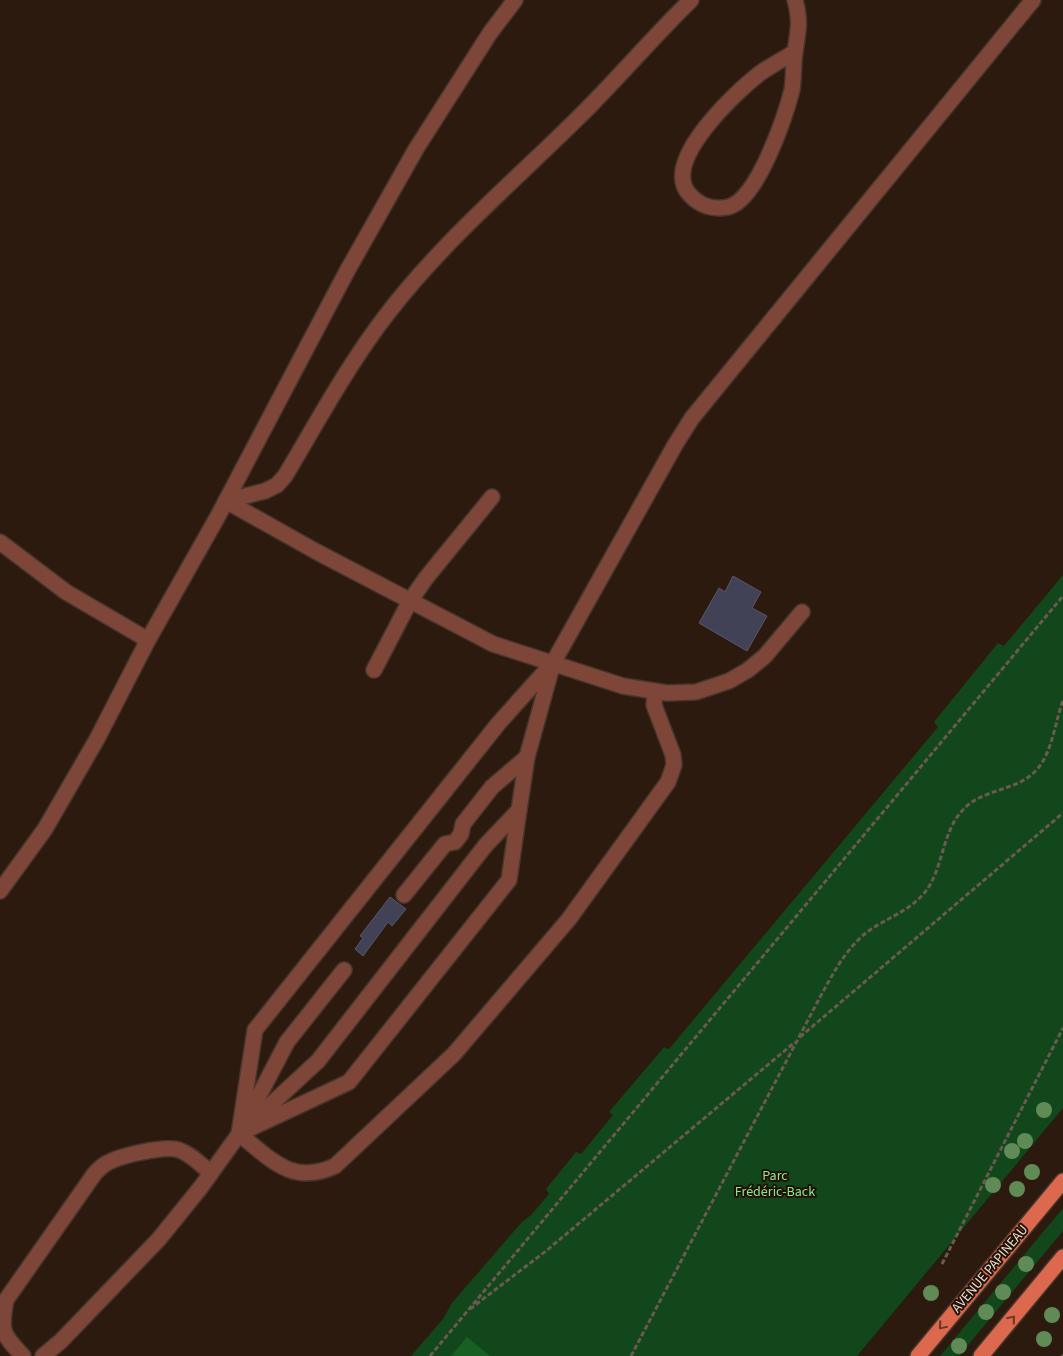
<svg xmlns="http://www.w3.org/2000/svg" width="1063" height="1356" font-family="'Source Sans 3',sans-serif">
	<rect width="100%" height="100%" fill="#2c1a0e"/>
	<g fill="#11471b">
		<path d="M1063,575V1108L857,1356H411L443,1319L452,1303L521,1223L532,1214L549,1194L546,1189L576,1152L581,1154L613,1115L609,1112L664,1047L669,1049L938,727L934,722L998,643L1004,646Z"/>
		<path d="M1063,1208V1231L959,1356H940Z"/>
	</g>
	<path fill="#166024" d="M467,1337L490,1356H451Z"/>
	<g fill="#424256" stroke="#57576d">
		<path d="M733,576L761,592L752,608L767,616L747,651L699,623L719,588L725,592Z"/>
		<path d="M390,897L406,909L392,926L388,922L363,956L355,949L363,938L360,936Z"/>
	</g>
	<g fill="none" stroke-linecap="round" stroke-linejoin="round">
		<g stroke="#46352a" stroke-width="18">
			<g id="minor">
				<path d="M795,52C783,59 770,66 759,74C735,93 659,163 690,195C700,206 714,210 728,207C757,201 785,117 792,90C794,78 793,65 795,52C798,31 801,22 795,0"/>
				<path d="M226,501L265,491L277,485L285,476C318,421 349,363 388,313C445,239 518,178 584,112C620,76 654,36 691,0"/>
				<path d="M226,501L317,552L493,644L623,686L667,693L696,692L729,681L748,670L765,656L802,612"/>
				<path d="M0,542L66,592L148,640"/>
				<path d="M374,670L410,601L426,578L492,497"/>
				<path d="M0,891L45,829L97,739L148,640L218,516L346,273L416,149L490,33L515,0"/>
				<path d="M404,895L445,844L455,842L461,834L463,824L492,787L527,757"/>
				<path d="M251,1128L349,1082L509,880L519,810"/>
				<path d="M239,1134L318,1061L485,846L519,810L527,757L553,663L675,445L692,418L1033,0"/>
				<path d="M239,1134C271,1159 292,1186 335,1166L454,1054L569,919L668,782L674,765L673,755L654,705L655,691"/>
				<path d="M239,1134L255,1030L498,724L550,666"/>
				<path d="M23,1356C2,1334 0,1331 6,1300L95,1173C98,1170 101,1167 104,1165C116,1156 166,1145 179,1150C191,1154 201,1165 211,1173"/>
				<path d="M43,1356L61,1341L159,1239L201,1187L239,1134L287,1042L344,970"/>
			</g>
		</g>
		<g stroke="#46352a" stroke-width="18">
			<g id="major">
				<path d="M918,1356L1063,1181"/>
				<path d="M981,1356L1063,1257"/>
			</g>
		</g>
		<g stroke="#6a5a4f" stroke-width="3" stroke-dasharray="5 2.5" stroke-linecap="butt">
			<path d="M800,1037L1063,813"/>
			<path d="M942,1264L1063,1028"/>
			<path d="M470,1309L546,1251L795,1042"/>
			<path d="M430,1356L1063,596"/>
			<path d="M631,1356L819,999C833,974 846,947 870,930C889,917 911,910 926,891C943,868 942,834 961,812C983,785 1024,794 1043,761C1053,744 1056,720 1063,700"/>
			<path d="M1062,1356L1063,1355"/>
		</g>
		<use href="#minor" stroke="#7e4639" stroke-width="15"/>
		<use href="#major" stroke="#dc694e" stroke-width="15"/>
	</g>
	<g fill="#608b57">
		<circle cx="1044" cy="1110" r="8"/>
		<circle cx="1025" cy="1141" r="8"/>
		<circle cx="1012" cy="1151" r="8"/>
		<circle cx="1032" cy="1172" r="8"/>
		<circle cx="993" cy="1185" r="8"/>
		<circle cx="1017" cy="1189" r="8"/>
		<circle cx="1026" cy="1264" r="8"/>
		<circle cx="1003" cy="1292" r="8"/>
		<circle cx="931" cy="1293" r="8"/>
		<circle cx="986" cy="1312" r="8"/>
		<circle cx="1052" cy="1315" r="8"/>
		<circle cx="1044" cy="1339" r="8"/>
		<circle cx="959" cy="1346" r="8"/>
	</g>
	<defs><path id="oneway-chevron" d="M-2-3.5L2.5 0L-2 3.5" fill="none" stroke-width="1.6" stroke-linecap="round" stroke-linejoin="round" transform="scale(1.25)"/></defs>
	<g stroke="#6c3422">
		<use href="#oneway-chevron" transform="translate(1012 1319) rotate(-50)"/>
		<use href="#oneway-chevron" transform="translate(942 1326) rotate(130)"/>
	</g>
	<g text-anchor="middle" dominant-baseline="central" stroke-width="4" stroke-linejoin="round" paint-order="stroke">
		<g font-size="14" fill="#8ae793" stroke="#221105">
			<text x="775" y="1176">Parc<tspan x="775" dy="16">Frédéric-Back</tspan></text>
		</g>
		<g font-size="14" fill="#e8dcd3" stroke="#221105">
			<text transform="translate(990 1269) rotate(-50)">AVENUE PAPINEAU</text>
		</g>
	</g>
</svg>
